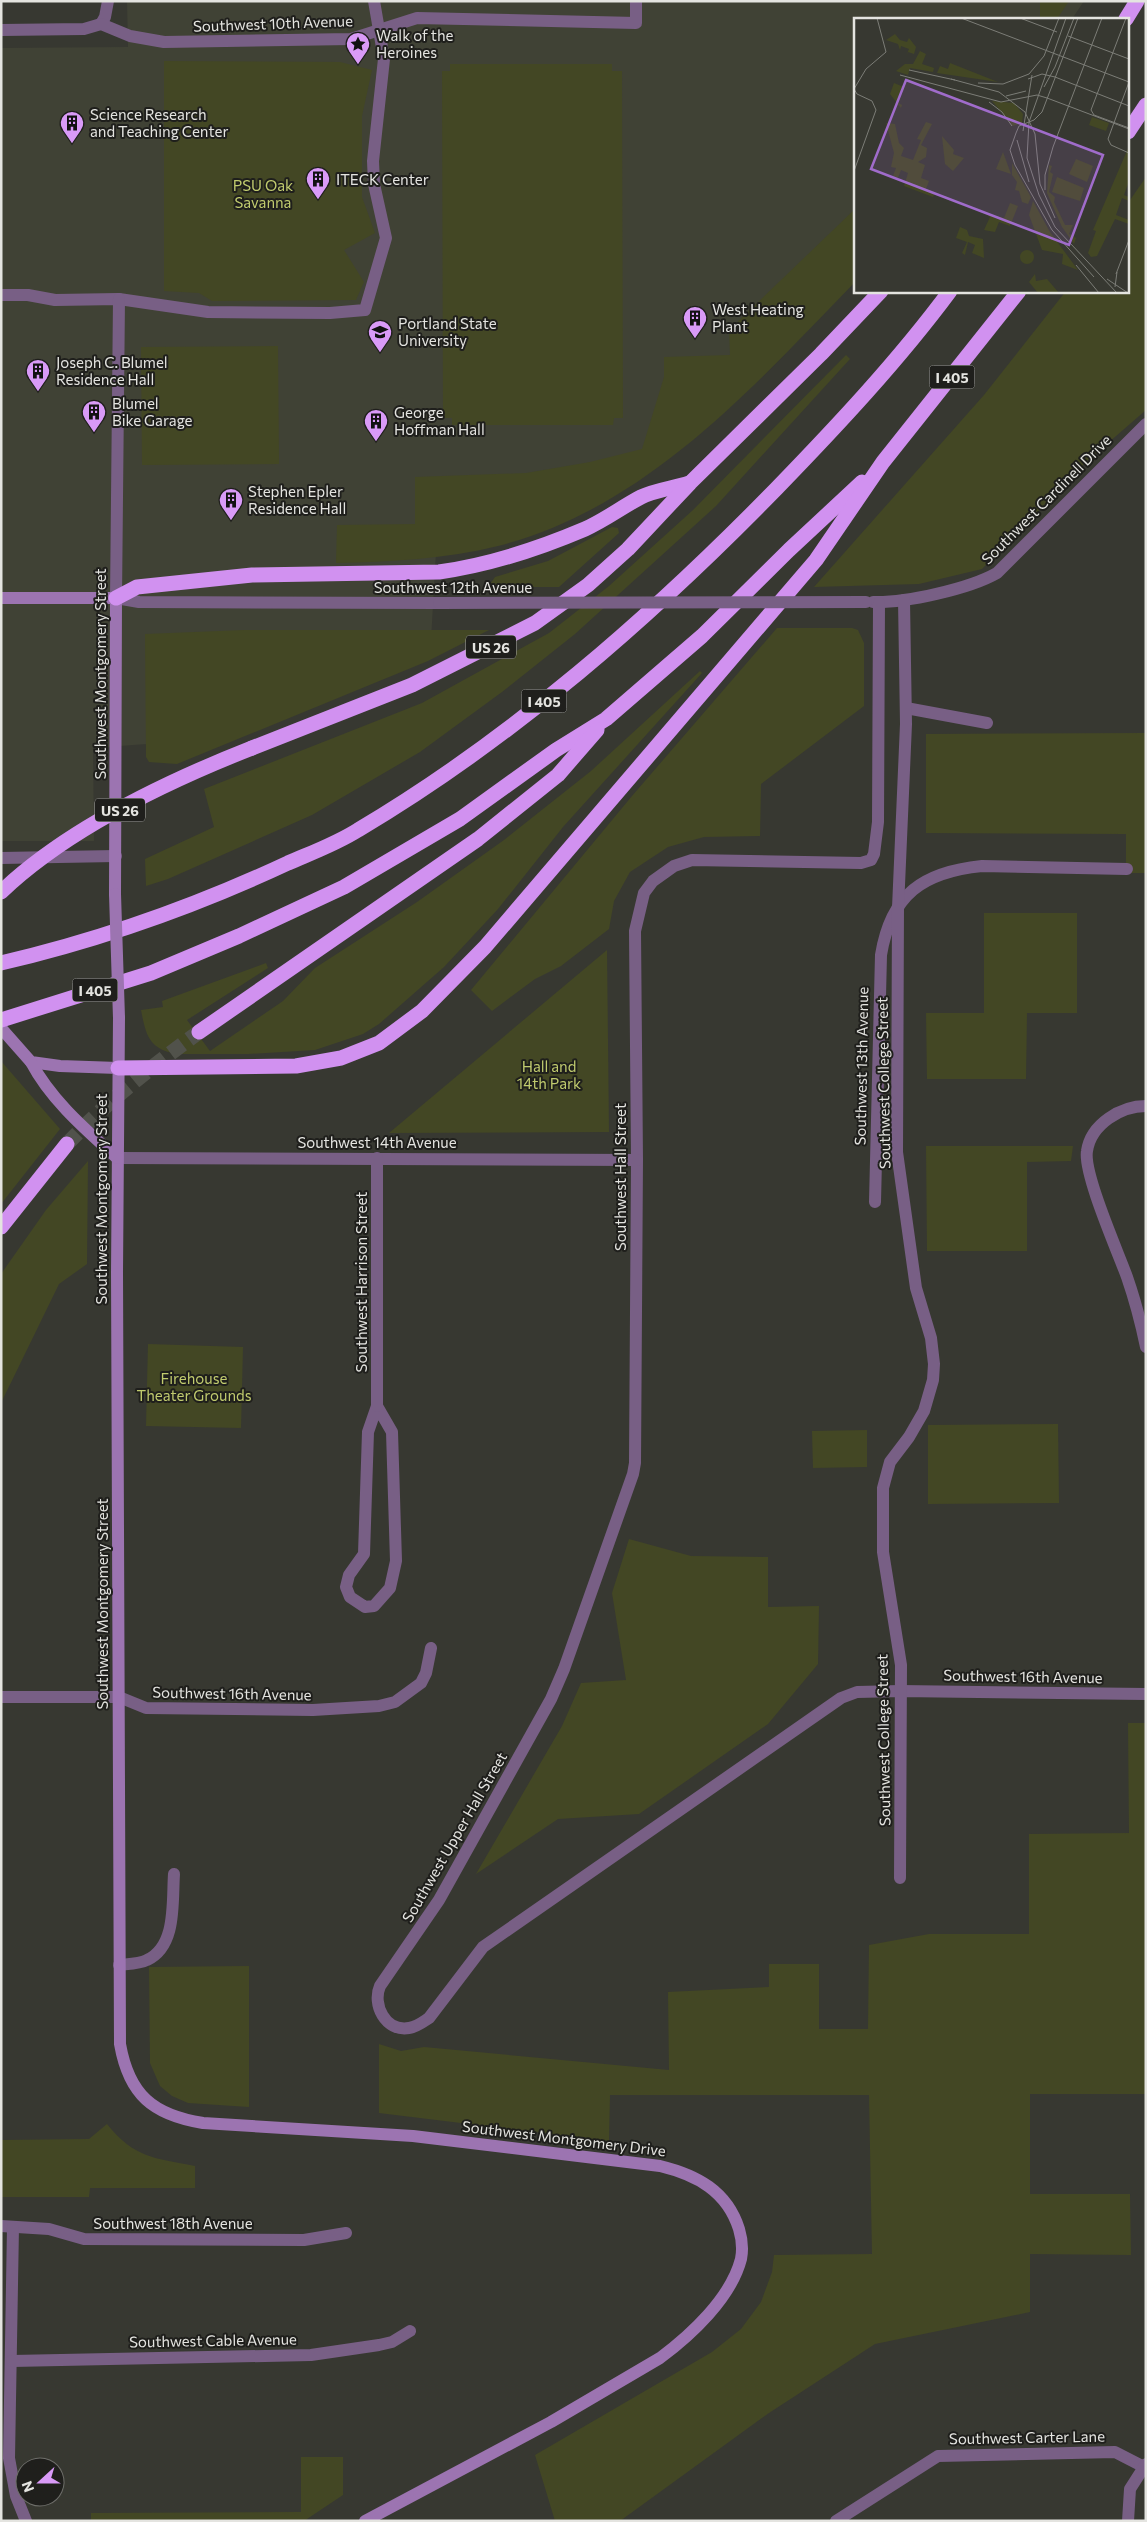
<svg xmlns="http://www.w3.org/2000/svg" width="1147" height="2522" font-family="Commissioner,sans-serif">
	<rect width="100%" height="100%" fill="#373831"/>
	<path fill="#404235" d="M127,1H1084L1072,19H856V252L661,455L436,552L430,658L213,739L93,748L94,841H1V48L128,47Z"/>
	<g fill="#434724">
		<path d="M1040,1H1069L1057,19H1040Z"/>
		<path d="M164,61L340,62L372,70L362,116V197L375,233L344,250L364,282L356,300L212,301L199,293L164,291Z"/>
		<path d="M450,64H612V71H622L623,418H614L613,425H452V418H443L442,71H450Z"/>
		<path d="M1146,177V410L1085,463L982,569L919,584L814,587L984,395L1066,291H1128V203Z"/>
		<path d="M856,208V281C753,387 647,508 498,546C446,559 390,562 336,563L337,525L415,524V477L526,473L590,462L642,449L664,377V357L730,355L729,330Z"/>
		<path d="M278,346L279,464L142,465L141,347Z"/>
		<path d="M846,355L850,359L716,506L575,634L502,692L420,752L312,815L168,879L146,886L145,859L214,827L204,789L422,703L549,633L609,586L693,510Z"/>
		<path d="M612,527L618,528L619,533L559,587H488L495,577L548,561Z"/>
		<path d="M777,628H852L858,630L864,643V706L761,784L760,836L704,837L668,847L630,872L614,901L609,929L561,966L535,979L492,1011L471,990L632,796Z"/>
		<path d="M244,630H489L428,661L177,764L149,762L146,757L145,634Z"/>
		<path d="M700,671L702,673L563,827L498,909L444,967L379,1024L363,1034L315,1050L249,1054H177C149,1049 146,1036 141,1010L163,1007L162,1001L266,963L268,968L187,1020L210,1051L283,1001L315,968L417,902L504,840L591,771Z"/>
		<path d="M1146,733V873H1126V834L926,833V734Z"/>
		<path d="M984,913H1077V1013H1027L1026,1079H927L926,1013H984Z"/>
		<path d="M607,950L609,1132L389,1133Z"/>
		<path d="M1,1061L60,1129L1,1204Z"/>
		<path d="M926,1146H1073L1071,1161L1027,1162V1251H927Z"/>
		<path d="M88,1161L87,1264L59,1284L1,1403V1274L46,1210Z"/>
		<path d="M148,1344L243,1347L241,1428L146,1426Z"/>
		<path d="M1058,1424L1059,1503L928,1504V1425Z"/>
		<path d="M867,1430V1467L813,1468L812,1431Z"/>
		<path d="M629,1539L691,1556L768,1557V1607L819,1606L818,1664L768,1724L639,1814L558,1819L476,1874L562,1726L581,1683L626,1680L612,1593Z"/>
		<path d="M1128,1723H1146V2094H1030V2194H1130L1131,2255L1030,2254V2312L875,2344L769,2413L620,2521H555L535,2455L712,2352L741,2329L761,2302L772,2272L774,2255L872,2254L869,2095H610L609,2141L379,2113V2044L401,2051L424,2047L669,2070L668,1992L769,1987V1964H819V2029H868L869,1945L929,1934H1029V1834L1129,1833Z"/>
		<path d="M249,1966V2107L188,2103L172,2096L160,2086L150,2063L149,1967Z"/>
		<path d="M107,2124C134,2158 154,2158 195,2166V2188H90L89,2197H1V2140L89,2139Z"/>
		<path d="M301,2457H343V2495L304,2521H91V2513L301,2512Z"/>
	</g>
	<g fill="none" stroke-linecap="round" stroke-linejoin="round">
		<path stroke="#51524b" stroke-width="15" stroke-dasharray="15 8" stroke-linecap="butt" d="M67,1144C108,1101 151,1067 199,1032"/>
		<g stroke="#785f85" stroke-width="12">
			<path d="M906,708L987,723"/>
			<path d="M119,1965C127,1964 139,1964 147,1960C177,1946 172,1902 174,1874"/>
		</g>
		<g stroke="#785f85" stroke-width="12">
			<path d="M101,24L105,17L108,1"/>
			<path d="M1,30L84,29L101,24L130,36L164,42L351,39L417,18L636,23V1"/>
			<path d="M1,295H28L55,300L119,299L208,312L330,313L365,310L386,238L374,184L373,161L384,59L374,1"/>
			<path d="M119,299L116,598L139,602L439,603"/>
			<path d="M873,602C905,603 969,589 997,573L1146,424"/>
			<path d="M879,603L878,822L874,854L871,860L861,863L692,860L674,866L653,881L644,893L635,931L637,1160L635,1463L633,1474L564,1669L551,1699L439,1900L380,1986C372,2004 385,2032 409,2028C417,2027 423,2022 429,2018L483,1947L841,1698L857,1692L900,1691L1146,1694"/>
			<path d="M1,858L116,856"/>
			<path d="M1146,1106C1121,1106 1091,1124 1087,1151C1083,1173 1118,1252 1127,1277C1135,1300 1141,1323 1146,1347"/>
			<path d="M117,1158L637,1160"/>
			<path d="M875,1202L881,955C891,894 923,872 982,866L1127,869"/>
			<path d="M377,1406L392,1432L396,1561L390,1588L374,1606L365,1607L350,1597L346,1587L349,1575L364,1554L368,1432Z"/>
			<path d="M377,1406V1158"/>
			<path d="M1,1697H119L146,1708L313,1710L379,1706L395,1702L421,1683L426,1673L431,1648"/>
			<path d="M900,1878L901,1665L883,1552V1488L890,1462L909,1437L924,1411L933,1380L934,1364L931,1338L916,1288L897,1152L898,908L906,724L904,600"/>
			<path d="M1,2226L49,2229L84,2239L304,2240L346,2233"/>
			<path d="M13,2227L9,2458L16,2496L26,2521"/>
			<path d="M12,2361L311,2355L379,2345L392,2342L410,2331"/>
			<path d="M836,2521L938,2456L1115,2452L1146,2468"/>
			<path d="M1128,2521L1130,2489L1146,2464"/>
		</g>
		<g stroke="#9c74b1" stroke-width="12">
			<path d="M1,598H116L115,894"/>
			<path d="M119,1018L117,1272L120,2044C129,2095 153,2115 203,2123L413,2136L660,2166C697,2175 727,2191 739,2229C742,2239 743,2249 741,2259C731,2298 691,2335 660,2358L551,2422L365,2521"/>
			<path d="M1,1028L31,1062L60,1066L118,1068"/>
			<path d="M31,1062C51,1100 85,1129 117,1158"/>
		</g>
		<g stroke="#d191f0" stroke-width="15">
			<path d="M1126,19L1137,1"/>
			<path d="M1128,132L1146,105"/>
			<path d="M116,598L137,587L252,575L439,572C489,565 538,549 585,529C605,520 622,507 641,497C655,490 674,488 689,483"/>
			<path d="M252,748L412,685L535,623L588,585L628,549L690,483L821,354L881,291"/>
			<path d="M1,963C100,940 196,906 288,863C311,853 336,844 358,830C513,738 651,617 777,488C837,426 898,361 950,291"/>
			<path d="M1,1020L151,973L239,936L344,887L460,819L556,750L606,719L702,636L789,550L862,482"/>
			<path d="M199,1032L478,839L558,775L597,730"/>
			<path d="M118,1068L296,1066L341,1058L379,1043L422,1011L485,947L816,560L883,462L1019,291"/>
			<path d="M1,1227L67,1144"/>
		</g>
		<path stroke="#785f85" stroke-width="12" d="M439,603L866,602"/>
		<path stroke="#9c74b1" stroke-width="12" d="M115,894L119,1018"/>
		<path stroke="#d191f0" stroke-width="15" d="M1,892C67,829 168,781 252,748"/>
	</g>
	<defs>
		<g id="sight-pin" transform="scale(1.25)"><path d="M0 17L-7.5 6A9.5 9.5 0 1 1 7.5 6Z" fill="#d99af7" stroke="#1f1f1c"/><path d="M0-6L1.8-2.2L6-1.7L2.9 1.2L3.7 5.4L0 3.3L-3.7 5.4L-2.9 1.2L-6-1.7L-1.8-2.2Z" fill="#111"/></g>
		<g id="building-pin" transform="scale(1.25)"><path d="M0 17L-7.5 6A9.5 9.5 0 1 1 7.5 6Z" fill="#d99af7" stroke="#1f1f1c"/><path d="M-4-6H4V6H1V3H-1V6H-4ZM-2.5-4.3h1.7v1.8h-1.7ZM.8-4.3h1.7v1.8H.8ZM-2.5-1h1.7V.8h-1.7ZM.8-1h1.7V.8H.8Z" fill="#111"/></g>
		<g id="university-pin" transform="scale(1.25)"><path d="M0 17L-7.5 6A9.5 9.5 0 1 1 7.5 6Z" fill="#d99af7" stroke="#1f1f1c"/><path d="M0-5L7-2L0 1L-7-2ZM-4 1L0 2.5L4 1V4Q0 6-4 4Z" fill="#111"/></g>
	</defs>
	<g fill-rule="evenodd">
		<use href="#sight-pin" x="358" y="44"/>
		<use href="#building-pin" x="72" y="123"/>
		<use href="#building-pin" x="318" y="179"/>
		<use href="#building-pin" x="695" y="318"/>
		<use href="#university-pin" x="380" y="332"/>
		<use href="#building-pin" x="38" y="371"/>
		<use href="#building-pin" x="94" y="412"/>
		<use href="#building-pin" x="376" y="421"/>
		<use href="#building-pin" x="231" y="500"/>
	</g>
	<g text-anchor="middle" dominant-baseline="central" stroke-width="4" stroke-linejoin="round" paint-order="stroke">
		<g fill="#1f1f1c" stroke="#a9a9a5" stroke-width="1">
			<rect x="929.5" y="365.5" width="45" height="23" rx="4"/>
			<rect x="466" y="635.5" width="50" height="23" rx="4"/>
			<rect x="521.5" y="689.5" width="45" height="23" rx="4"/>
			<rect x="95" y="798.5" width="50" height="23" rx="4"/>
			<rect x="72.5" y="978.5" width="45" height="23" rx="4"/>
		</g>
		<g font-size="14" font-weight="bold" fill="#e4e4e0">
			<text x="952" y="377">I 405</text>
			<text x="491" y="647">US 26</text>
			<text x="544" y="701">I 405</text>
			<text x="120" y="810">US 26</text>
			<text x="95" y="990">I 405</text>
		</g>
		<g font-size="15" fill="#e4e4e0" stroke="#1f1f1c">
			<text transform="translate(273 23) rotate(-2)">Southwest 10th Avenue</text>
			<text transform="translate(1046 499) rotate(-45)">Southwest Cardinell Drive</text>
			<text x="453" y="587">Southwest 12th Avenue</text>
			<text transform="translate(100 674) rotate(-90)">Southwest Montgomery Street</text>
			<text transform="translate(861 1066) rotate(-89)">Southwest 13th Avenue</text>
			<text transform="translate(883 1083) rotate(-91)">Southwest College Street</text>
			<text x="377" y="1142">Southwest 14th Avenue</text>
			<text transform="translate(620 1177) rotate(-90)">Southwest Hall Street</text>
			<text transform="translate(101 1199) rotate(-90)">Southwest Montgomery Street</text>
			<text transform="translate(361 1282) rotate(-90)">Southwest Harrison Street</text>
			<text transform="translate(102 1604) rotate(-90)">Southwest Montgomery Street</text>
			<text transform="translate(1023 1676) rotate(1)">Southwest 16th Avenue</text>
			<text transform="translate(232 1693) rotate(1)">Southwest 16th Avenue</text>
			<text transform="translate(883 1740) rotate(-91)">Southwest College Street</text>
			<text transform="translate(454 1837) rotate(-60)">Southwest Upper Hall Street</text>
			<text transform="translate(564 2138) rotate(7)">Southwest Montgomery Drive</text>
			<text x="173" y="2223">Southwest 18th Avenue</text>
			<text transform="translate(213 2340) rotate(-1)">Southwest Cable Avenue</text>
			<text transform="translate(1027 2437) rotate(-1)">Southwest Carter Lane</text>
		</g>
		<g font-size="15" fill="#e4e4e0" stroke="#1f1f1c" text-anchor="start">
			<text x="376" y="35">Walk of the<tspan x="376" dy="17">Heroines</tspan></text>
			<text x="90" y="114">Science Research<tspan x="90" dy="17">and Teaching Center</tspan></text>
			<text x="336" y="179">ITECK Center</text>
			<text x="712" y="309">West Heating<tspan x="712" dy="17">Plant</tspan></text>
			<text x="398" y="323">Portland State<tspan x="398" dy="17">University</tspan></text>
			<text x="56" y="362">Joseph C. Blumel<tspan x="56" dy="17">Residence Hall</tspan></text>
			<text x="112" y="403">Blumel<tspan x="112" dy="17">Bike Garage</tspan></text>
			<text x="394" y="412">George<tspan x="394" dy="17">Hoffman Hall</tspan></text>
			<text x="248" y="491">Stephen Epler<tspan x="248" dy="17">Residence Hall</tspan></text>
		</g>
		<g font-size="15" fill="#c1cb6e" stroke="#1f1f1c">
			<text x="263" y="185">PSU Oak<tspan x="263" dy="17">Savanna</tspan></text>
			<text x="549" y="1066">Hall and<tspan x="549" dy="17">14th Park</tspan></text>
			<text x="194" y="1378">Firehouse<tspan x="194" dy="17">Theater Grounds</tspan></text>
		</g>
	</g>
	<g transform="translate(854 18)">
		<rect width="275" height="275" fill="#373831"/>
		<path d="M41,16L46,22L53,24L55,20L62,29L60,36L54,34L52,38L55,31L47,28L46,32L44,26L32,22ZM66,33L72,36L68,46L80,50L79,54L56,50L54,57L42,53L51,46H59ZM96,45L144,64L83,55L86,48L94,51ZM40,65L50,69L44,85L48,87L47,90L36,76ZM138,83L160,85L169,96L168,105L159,108ZM238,99L255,105L252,113L235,107ZM72,104L78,106L67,127L73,130L72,139L64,144L71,147L67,160L75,163L72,171L81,174L79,179L50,168L54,155L47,152L44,160L39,158L42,150L37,149L40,135L32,105L41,106L45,125L50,130L47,138L59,142L67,122L63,121ZM88,118L100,132L99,136L110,140L99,153L91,146ZM275,128V163L270,177L275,179V183L268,180L262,197L275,202V206L261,201L243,238L237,239L234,235L242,213L239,212ZM149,134L157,156L142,151ZM222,141L239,148L233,164L215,156ZM158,145L177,179L174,186L168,184L165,173L161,172L163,164L158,157ZM195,147L198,148L196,154L199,156L195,174L201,179L200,184L211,207H219L215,216L222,220L220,226L208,209L193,175ZM203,159L230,170L226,183L198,174ZM179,183L196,214L224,252L208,246L209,236L188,232L175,197ZM156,185L164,188L156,208L145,204L141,214L130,212L136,199L130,195L150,200ZM106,209L113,212L115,218L129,221L130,240L118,235L121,227L114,224L111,237L108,235L113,224L102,220ZM166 239a7 7 0 1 1 14 0a7 7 0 1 1-14 0ZM181,256L182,263L193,261L205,275H184L175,264Z" fill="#434724"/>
		<path fill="none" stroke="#7c7d77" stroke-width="1" d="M107,0L275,64M166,0L203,14M212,0L175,104L173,140L185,177L201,209L263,275M272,0L237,92L240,97L275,110M214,18L275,41M55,52L101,62M46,57L147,84L183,77L193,80M201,59L275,88M97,61L145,74L171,94L181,116L186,166L201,200M174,61L188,56L201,59M275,64L254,121L257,127L275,135M124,65L149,66L175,56L190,38L205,0M190,69L201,49L220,0M152,78L172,73M193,80L275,111M135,84L148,94L158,108M169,113L178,57M162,115L165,108L180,102L188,94L224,0M162,115L156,132L161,147L198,212L240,259M163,122L175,164M199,129L248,0M0,153L22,92L18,83L3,76L0,71L12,51L32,34L23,0M191,172V157L199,129M222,247L245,275M262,256L275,222M253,261L274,275M261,269L263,254"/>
		<path fill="#a06ccb" fill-opacity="0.15" stroke="#a06ccb" stroke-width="2.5" d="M52,62L249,137L215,227L17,151Z"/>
		<rect width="275" height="275" fill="none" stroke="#e4e4e0" stroke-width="2.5"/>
	</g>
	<rect width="1147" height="2522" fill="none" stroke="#e4e4e0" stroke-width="5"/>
	<g transform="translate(40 2482) rotate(249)"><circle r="24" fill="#1f1f1c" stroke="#6e6e6a"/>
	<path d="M0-4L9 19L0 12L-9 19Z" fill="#d99af7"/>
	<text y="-8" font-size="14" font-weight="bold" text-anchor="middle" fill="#e4e4e0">N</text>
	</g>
</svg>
